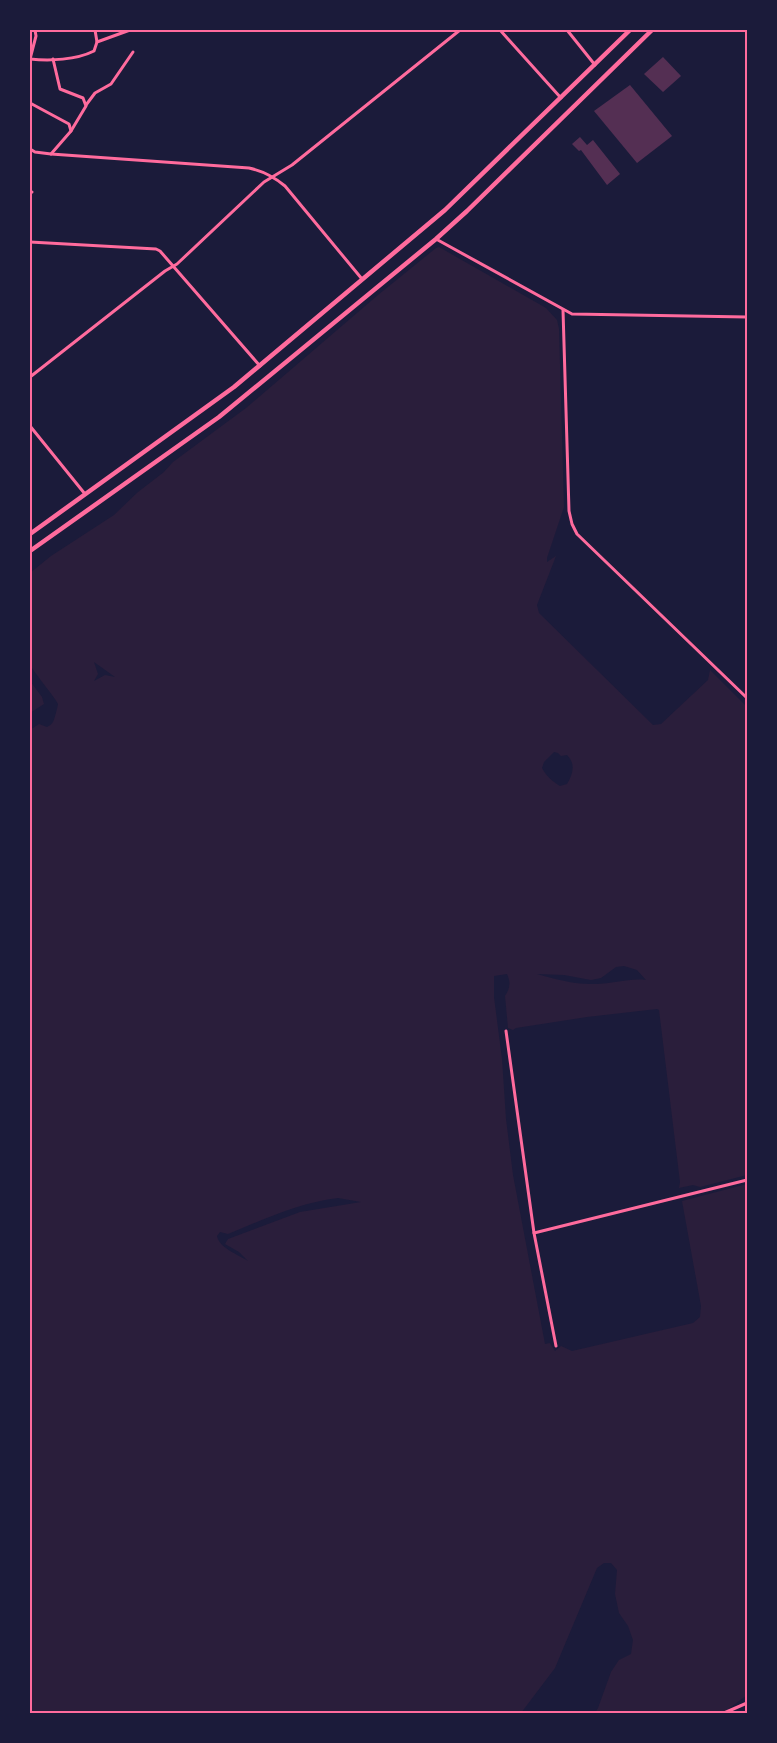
<svg xmlns="http://www.w3.org/2000/svg" width="777" height="1743" font-family="'PT Sans Narrow',sans-serif">
	<rect width="100%" height="100%" fill="#1b1b3a"/>
	<g fill="#2a1e3b" fill-rule="evenodd">
		<path d="M439,247L546,308L557,320L559,329L564,507L547,558V562L556,556L537,605L539,613L653,725L661,724L708,680L710,670L747,707V1175L700,1187L693,1185L679,1188L680,1182L659,1010L657,1009L587,1017L516,1028L513,1030L508,1028L505,996C510,988 511,983 507,974L494,976V997L502,1059L506,1119L513,1175L545,1344L550,1343L555,1351L561,1346L572,1351L693,1323L700,1317L701,1306L682,1201L747,1184V1695L723,1713H595L598,1708L611,1672L619,1660L631,1654L633,1640L628,1626L619,1613L615,1594L617,1570L611,1563H604L597,1568L555,1668L521,1713H30V730L39,724L47,727C49,726 52,724 53,722C54,721 58,706 58,704C57,700 35,674 31,666C27,659 30,587 30,573L51,556L114,515L138,492L164,472L173,462L246,408L378,295L436,248ZM94,662L115,677L105,675L94,681L98,674ZM554,752L558,753L561,756L567,755C576,764 573,774 567,784L560,786C552,781 547,777 542,768L544,762ZM624,966L637,970L646,980C629,978 613,984 595,984C577,985 554,979 537,974L564,975L591,980L601,978L616,967ZM338,1198L361,1202L300,1212L228,1239L225,1244L239,1252L248,1261C239,1255 219,1248 217,1236L220,1232L228,1234C262,1220 301,1202 338,1198Z"/>
		<path d="M30,681L42,697L44,704L30,713Z"/>
	</g>
	<g fill="#542f53">
		<path d="M663,57L681,76L663,92L644,74Z"/>
		<path d="M630,85L672,136L637,163L594,111Z"/>
		<path d="M580,137L587,145L593,140L620,174L607,185L581,150L579,151L572,144Z"/>
	</g>
	<g fill="none" stroke-linecap="round" stroke-linejoin="round">
		<g stroke="#ff6b9d" stroke-width="3">
			<path d="M95,30L97,42"/>
			<path d="M500,30L561,98"/>
			<path d="M567,30L595,65"/>
			<path d="M30,59C50,61 76,60 94,51L97,42L130,30"/>
			<path d="M30,59L36,36L35,30"/>
			<path d="M30,103L69,124L71,131"/>
			<path d="M86,105L95,93L111,84L133,52"/>
			<path d="M30,149L35,152L51,154L249,168C263,171 273,176 285,186L362,279"/>
			<path d="M51,154L71,131L86,106L83,98L60,89L53,59"/>
			<path d="M30,191L32,192"/>
			<path d="M436,239L572,314L747,317"/>
			<path d="M30,242L156,249L160,251L260,366"/>
			<path d="M563,310L569,511L572,524L577,534L747,698"/>
			<path d="M30,377L165,271L177,264L264,182L292,165L460,30"/>
			<path d="M30,426L85,494"/>
			<path d="M506,1031L534,1233L556,1346"/>
			<path d="M534,1233L747,1180"/>
			<path d="M724,1713L747,1703"/>
		</g>
		<g stroke="#ff6b9d" stroke-width="4.5">
			<path d="M30,534L234,387L445,210L630,30"/>
			<path d="M30,551L219,417L436,239L467,211L652,30"/>
		</g>
	</g>
	<rect width="777" height="1743" fill="none" stroke="#1b1b3a" stroke-width="62"/>
	<rect x="31" y="31" width="715" height="1681" fill="none" stroke="#ff6b9d" stroke-width="2"/>
</svg>
